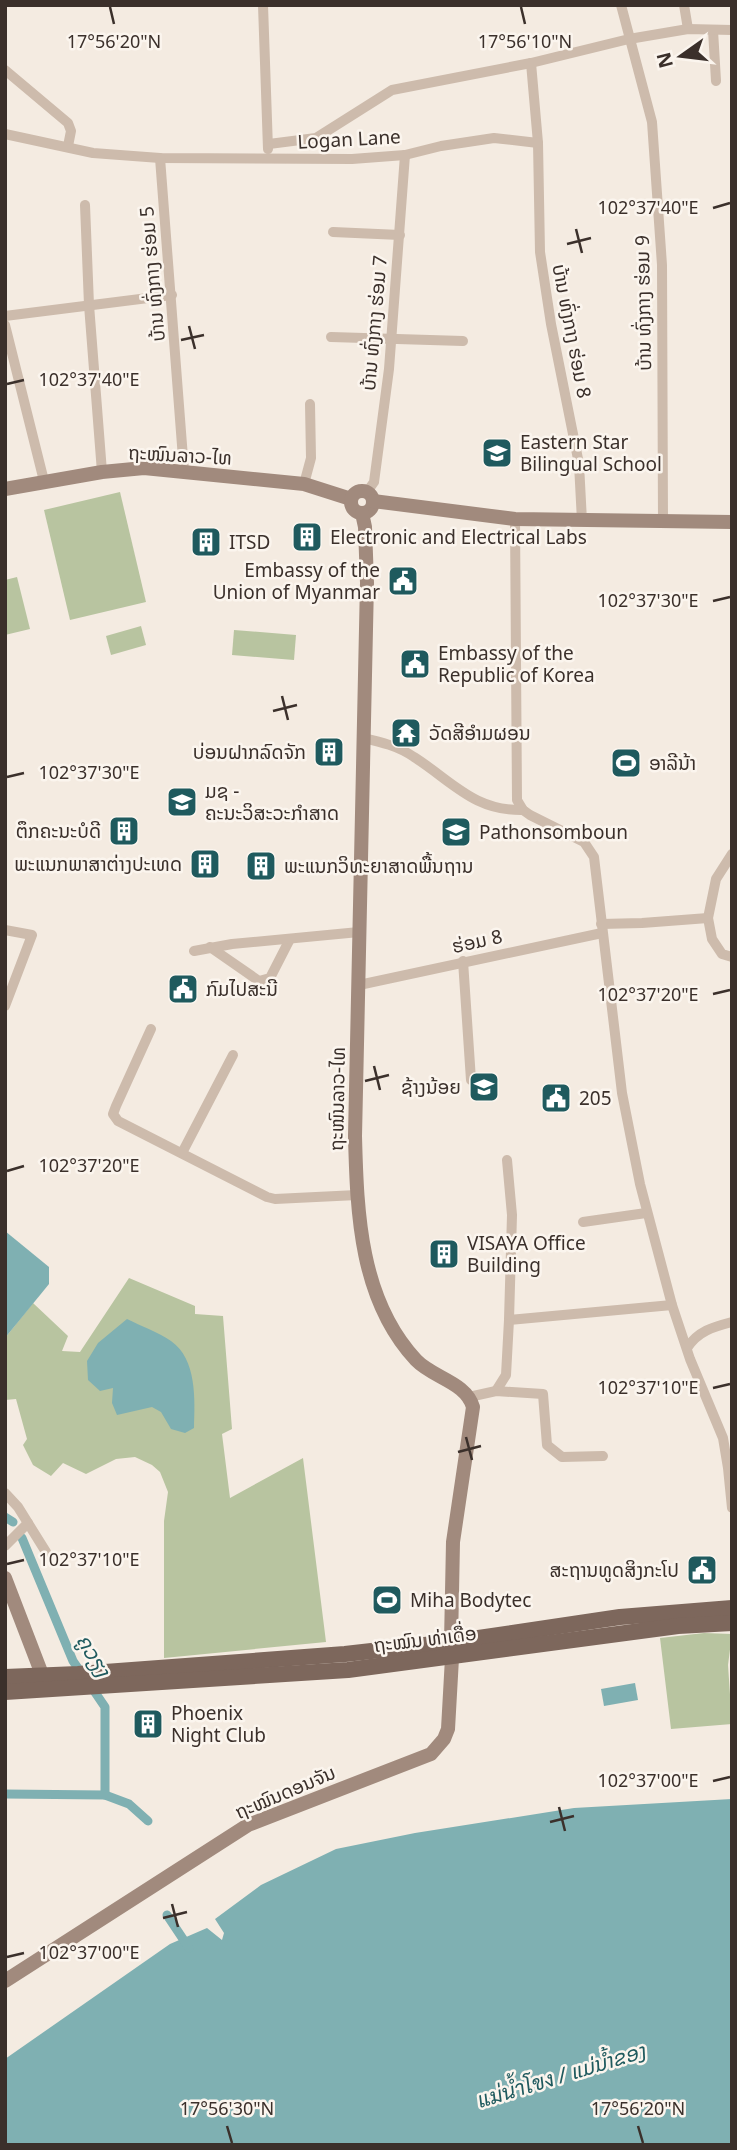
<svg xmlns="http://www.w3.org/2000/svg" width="737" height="2150" font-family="'Noto Sans','Noto Sans Lao',Sarabun,sans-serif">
	<rect width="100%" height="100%" fill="#f4ebe1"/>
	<g fill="#b8c4a0">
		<path d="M120,492L146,602L70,620L44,510Z"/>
		<path d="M17,577L30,629L5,635V580Z"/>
		<path d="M141,626L146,645L111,655L106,636Z"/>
		<path d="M234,630L296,635L294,660L232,655Z"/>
		<path d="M129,1278L195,1306V1314L223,1316L232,1429L222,1434L230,1498L303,1458L326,1642L164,1658V1521L168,1492L160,1472L152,1465L135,1457L116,1459L86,1474L63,1463L51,1476L33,1465L23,1445L27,1439L16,1399L5,1400V1338L33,1303L68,1336L62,1351L80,1352Z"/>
		<path d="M704,1633L732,1634L728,1665L732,1724L671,1729L660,1638Z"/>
	</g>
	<g fill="#7fb0b2">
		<path d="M5,1231L49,1267V1284L5,1338Z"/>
		<path d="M127,1319C141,1326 158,1332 171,1341C197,1359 195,1400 194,1428L185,1433L171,1429L161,1412L152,1407L117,1415L112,1403L113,1388L100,1391L88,1380L87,1361L98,1343Z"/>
		<path d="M635,1683L638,1700L604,1706L601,1689Z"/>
		<path d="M732,1799V2145H5V2059L170,1944L207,1928L222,1940L224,1933L215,1919L261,1885L336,1849L415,1833L574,1808Z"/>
	</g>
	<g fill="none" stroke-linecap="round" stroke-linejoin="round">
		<g stroke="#7fb0b2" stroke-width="9">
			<path d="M5,1517L13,1522"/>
			<path d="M22,1538L73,1661L82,1674"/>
			<path d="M90,1685L105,1707V1795"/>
			<path d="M5,1794L105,1795L129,1804L148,1821"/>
			<path d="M167,1915L189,1948"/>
		</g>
		<g stroke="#cdbbac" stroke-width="10">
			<path d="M263,5L268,149"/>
			<path d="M621,5L652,122L662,265L663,520"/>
			<path d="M684,5L688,29"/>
			<path d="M713,30L716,81"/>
			<path d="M531,63L538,143L540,252L551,324L579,464L582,521"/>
			<path d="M5,70L68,123L71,131L68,146"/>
			<path d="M5,134L93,153L160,158L352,159L405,155L441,146L494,138L538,143"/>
			<path d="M269,144L316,138L392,90L531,63L629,39L688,29L732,30"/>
			<path d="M160,158L184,471"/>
			<path d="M85,205L89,305L102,472"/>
			<path d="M333,232L400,235"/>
			<path d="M5,316L172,295"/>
			<path d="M5,325L44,481"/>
			<path d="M331,337L463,341"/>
			<path d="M304,484L311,458L310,404"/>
			<path d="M367,492L374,482L389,369L405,155"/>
			<path d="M515,519L517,800L523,810L530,815L584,842L594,857L622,1093L640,1184L672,1305L690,1359L723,1438L728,1468L732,1508"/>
			<path d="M363,738C381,742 398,746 414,757C453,782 474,811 523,810"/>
			<path d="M732,854L716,879L708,918L712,939L722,954L732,957"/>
			<path d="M601,924L642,923L708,918"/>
			<path d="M5,930L32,935L5,1006"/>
			<path d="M210,947L259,981L270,978L290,939"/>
			<path d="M194,951L232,944L359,932"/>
			<path d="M463,961L471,1080"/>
			<path d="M359,985L602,933"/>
			<path d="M151,1029L116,1106L113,1114L118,1121L267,1197L275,1199L357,1195"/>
			<path d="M182,1153L233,1055"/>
			<path d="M583,1222L646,1213"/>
			<path d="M509,1320L672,1305"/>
			<path d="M687,1348C698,1331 713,1327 732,1322"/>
			<path d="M496,1391L506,1375L509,1320L512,1215L507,1160"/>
			<path d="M469,1397L496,1391L543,1394L547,1445L562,1457L603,1456"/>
			<path d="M5,1493L18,1507L46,1552"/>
			<path d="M5,1546L28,1523"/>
		</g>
		<g stroke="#a18a7d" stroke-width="14">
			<path d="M5,489L102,472L144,468L304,484L351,499"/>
			<circle cx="362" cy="502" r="11"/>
			<path d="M373,501L515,519L732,522"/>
			<path d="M362,513L365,527L367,583L355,1136C357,1214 360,1300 416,1360C433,1378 466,1382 473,1407L453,1542L451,1642"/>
			<path d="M5,1578L43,1677L44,1686"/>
			<path d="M5,1981L248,1825L431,1754L444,1739L448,1729L452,1658"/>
		</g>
		<g stroke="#7d675c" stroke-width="16">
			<path d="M5,1677L78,1674L345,1654L451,1642L620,1617L732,1608"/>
			<path d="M5,1692L348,1670L678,1626L732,1623"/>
		</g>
	</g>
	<path fill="none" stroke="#3b302b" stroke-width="2.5" d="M110,7L114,24M521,7L525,24M713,208L730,203M576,229L582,253M567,244L591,238M189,326L195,349M181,340L204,335M7,384L24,380M713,601L730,597M282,696L288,720M273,711L297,705M7,777L24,773M713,994L730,990M374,1066L380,1090M365,1081L389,1075M7,1171L24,1166M713,1388L730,1384M466,1437L472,1460M458,1452L481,1446M7,1564L24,1560M713,1781L730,1777M559,1807L565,1831M550,1822L574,1816M172,1904L178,1927M163,1918L187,1912M7,1957L24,1953M227,2126L232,2143M638,2126L643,2143"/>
	<defs>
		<g id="school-square" transform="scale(1.575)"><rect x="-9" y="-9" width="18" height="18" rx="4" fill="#1f5a5e" stroke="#fbf5ee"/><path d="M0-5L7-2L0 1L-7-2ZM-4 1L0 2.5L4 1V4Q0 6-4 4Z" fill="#fff"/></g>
		<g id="building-square" transform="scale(1.575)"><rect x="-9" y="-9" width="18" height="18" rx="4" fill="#1f5a5e" stroke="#fbf5ee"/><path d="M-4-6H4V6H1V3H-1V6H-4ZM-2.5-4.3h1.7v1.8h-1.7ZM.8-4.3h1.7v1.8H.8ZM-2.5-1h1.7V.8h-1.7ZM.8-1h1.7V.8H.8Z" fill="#fff"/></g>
		<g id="civic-square" transform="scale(1.575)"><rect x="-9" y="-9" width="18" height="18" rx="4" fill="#1f5a5e" stroke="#fbf5ee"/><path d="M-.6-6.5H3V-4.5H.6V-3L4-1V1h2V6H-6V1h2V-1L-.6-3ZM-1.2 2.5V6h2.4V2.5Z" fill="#fff"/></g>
		<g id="temple-square" transform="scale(1.575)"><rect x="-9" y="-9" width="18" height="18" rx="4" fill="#1f5a5e" stroke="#fbf5ee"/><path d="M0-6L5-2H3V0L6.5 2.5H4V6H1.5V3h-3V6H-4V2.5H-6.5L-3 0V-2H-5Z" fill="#fff"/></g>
		<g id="stadium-square" transform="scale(1.575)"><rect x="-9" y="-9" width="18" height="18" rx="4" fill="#1f5a5e" stroke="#fbf5ee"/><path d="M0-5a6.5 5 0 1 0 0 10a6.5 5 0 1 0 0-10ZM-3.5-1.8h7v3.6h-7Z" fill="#fff"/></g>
		<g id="university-square" transform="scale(1.575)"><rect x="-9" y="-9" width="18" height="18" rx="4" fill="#1f5a5e" stroke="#fbf5ee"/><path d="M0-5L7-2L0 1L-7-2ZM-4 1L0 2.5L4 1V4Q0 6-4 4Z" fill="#fff"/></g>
	</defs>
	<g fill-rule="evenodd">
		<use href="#school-square" x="497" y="453"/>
		<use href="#building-square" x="307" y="537"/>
		<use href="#building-square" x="206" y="542"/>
		<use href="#civic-square" x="403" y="581"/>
		<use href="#civic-square" x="415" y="664"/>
		<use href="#temple-square" x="406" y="733"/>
		<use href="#building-square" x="329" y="752"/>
		<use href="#stadium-square" x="626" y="763"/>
		<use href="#university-square" x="182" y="802"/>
		<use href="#building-square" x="124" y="831"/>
		<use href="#school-square" x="456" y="832"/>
		<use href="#building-square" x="205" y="864"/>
		<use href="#building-square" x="261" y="866"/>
		<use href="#civic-square" x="183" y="989"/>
		<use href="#school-square" x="484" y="1087"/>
		<use href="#civic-square" x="556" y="1098"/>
		<use href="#building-square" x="444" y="1254"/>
		<use href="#civic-square" x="702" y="1570"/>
		<use href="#stadium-square" x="387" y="1600"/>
		<use href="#building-square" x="148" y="1724"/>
	</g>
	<g text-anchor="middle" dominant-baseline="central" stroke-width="5" stroke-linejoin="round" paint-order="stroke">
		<g font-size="19" fill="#3b302b" stroke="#fbf5ee">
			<text transform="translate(349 139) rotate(-3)">Logan Lane</text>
			<text transform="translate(152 274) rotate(-95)">ບ້ານ ທົ່ງກາງ ຮ່ອມ 5</text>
			<text transform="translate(643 303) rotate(-91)">ບ້ານ ທົ່ງກາງ ຮ່ອມ 9</text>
			<text transform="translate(374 323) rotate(-85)">ບ້ານ ທົ່ງກາງ ຮ່ອມ 7</text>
			<text transform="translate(572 331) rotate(79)">ບ້ານ ທົ່ງກາງ ຮ່ອມ 8</text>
			<text transform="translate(180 455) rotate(3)">ຖະໜົນລາວ-ໄທ</text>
			<text transform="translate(477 941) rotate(-12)">ຮ່ອມ 8</text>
			<text transform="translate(337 1099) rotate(-89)">ຖະໜົນລາວ-ໄທ</text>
			<text transform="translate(425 1639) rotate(-7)">ຖະໝົນ ທ່າເດື່ອ</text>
			<text transform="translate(285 1792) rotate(-23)">ຖະໝົນດອນຈັນ</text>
		</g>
		<g font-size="19" fill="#3b302b" stroke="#fbf5ee" text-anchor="start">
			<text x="520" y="442">Eastern Star<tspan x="520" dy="22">Bilingual School</tspan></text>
			<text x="330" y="537">Electronic and Electrical Labs</text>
			<text x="229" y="542">ITSD</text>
			<text x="380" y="570" text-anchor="end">Embassy of the<tspan x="380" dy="22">Union of Myanmar</tspan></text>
			<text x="438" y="653">Embassy of the<tspan x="438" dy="22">Republic of Korea</tspan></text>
			<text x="429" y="733">ວັດສີອຳມຜອນ</text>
			<text x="306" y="752" text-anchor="end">ບ່ອນຝາກລົດຈັກ</text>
			<text x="649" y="763">ອາລີນ້າ</text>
			<text x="205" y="791">ມຊ -<tspan x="205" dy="22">ຄະນະວິສະວະກຳສາດ</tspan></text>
			<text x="101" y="831" text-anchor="end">ຕຶກຄະນະບໍດີ</text>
			<text x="479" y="832">Pathonsomboun</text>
			<text x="182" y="864" text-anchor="end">ພະແນກພາສາຕ່າງປະເທດ</text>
			<text x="284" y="866">ພະແນກວິທະຍາສາດພື້ນຖານ</text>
			<text x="206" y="989">ກົມໄປສະນີ</text>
			<text x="461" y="1087" text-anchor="end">ຊ້າງນ້ອຍ</text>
			<text x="579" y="1098">205</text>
			<text x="467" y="1243">VISAYA Office<tspan x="467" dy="22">Building</tspan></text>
			<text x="679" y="1570" text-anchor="end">ສະຖານທູດສິງກະໂປ</text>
			<text x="410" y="1600">Miha Bodytec</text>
			<text x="171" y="1713">Phoenix<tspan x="171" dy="22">Night Club</tspan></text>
		</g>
		<g font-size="21" font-style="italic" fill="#1f5a5e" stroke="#fbf5ee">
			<text transform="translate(94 1655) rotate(60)">ຄູວຽງ</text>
			<text transform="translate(561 2075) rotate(-17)">แม่น้ำโขง / ແມ່ນ້ຳຂອງ</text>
		</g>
	</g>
	<g font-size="18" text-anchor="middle" fill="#3b302b" stroke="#fbf5ee" stroke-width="5" stroke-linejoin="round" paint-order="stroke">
		<text x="114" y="48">17°56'20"N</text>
		<text x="525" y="48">17°56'10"N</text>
		<text x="648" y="214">102°37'40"E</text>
		<text x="89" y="386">102°37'40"E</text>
		<text x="648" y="607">102°37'30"E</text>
		<text x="89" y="779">102°37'30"E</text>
		<text x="648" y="1001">102°37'20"E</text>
		<text x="89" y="1172">102°37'20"E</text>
		<text x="648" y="1394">102°37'10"E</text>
		<text x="89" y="1566">102°37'10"E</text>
		<text x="648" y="1787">102°37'00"E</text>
		<text x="89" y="1959">102°37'00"E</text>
		<text x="227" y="2115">17°56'30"N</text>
		<text x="638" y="2115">17°56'20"N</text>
	</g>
	<rect width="737" height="2150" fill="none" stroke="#3b302b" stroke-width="14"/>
	<g transform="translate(681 56) rotate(256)" stroke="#fbf5ee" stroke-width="5" paint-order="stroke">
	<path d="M0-5L12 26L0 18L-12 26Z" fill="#3b302b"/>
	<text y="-10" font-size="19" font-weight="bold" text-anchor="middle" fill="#3b302b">N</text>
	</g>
</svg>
